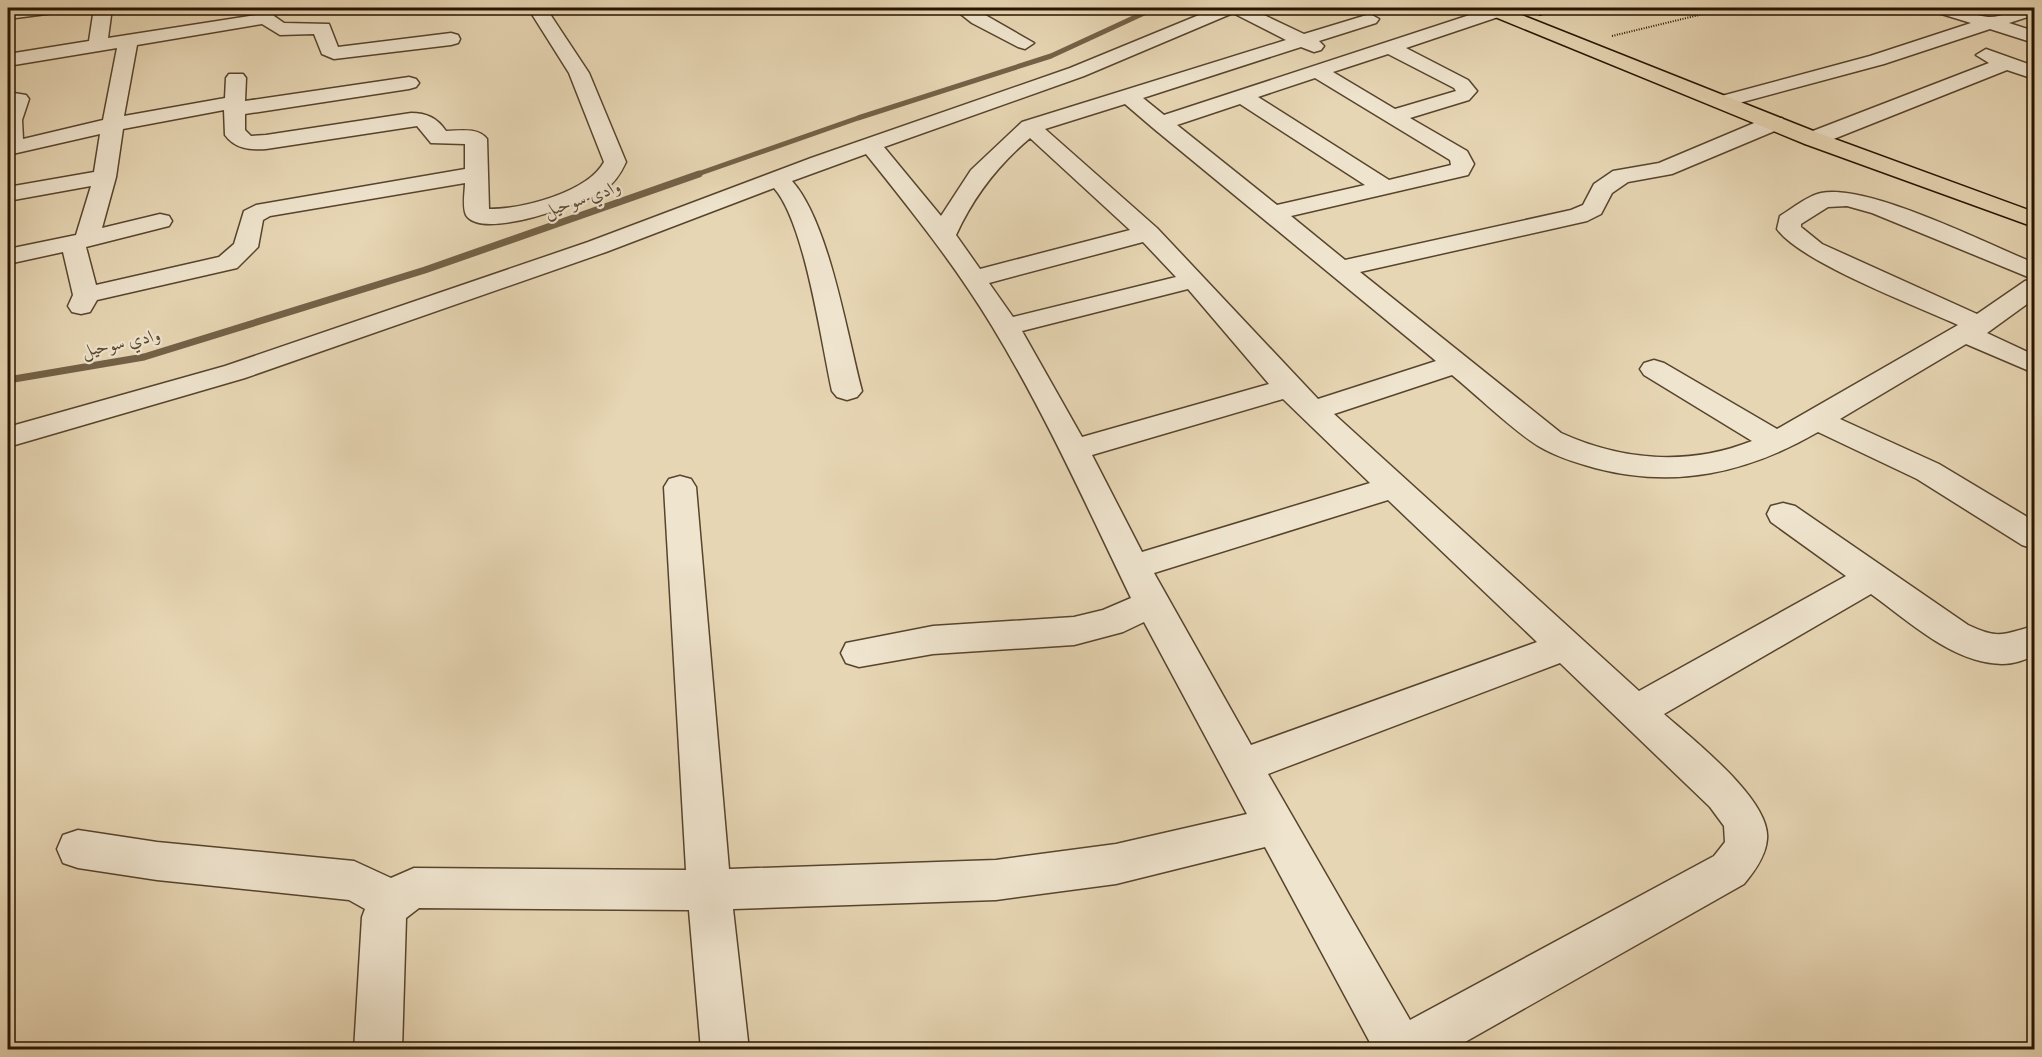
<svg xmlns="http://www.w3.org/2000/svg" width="2042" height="1057" font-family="'Gentium Book Plus',Amiri,serif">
	<rect width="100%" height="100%" fill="#e7d6b4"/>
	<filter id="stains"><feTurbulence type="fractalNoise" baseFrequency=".00333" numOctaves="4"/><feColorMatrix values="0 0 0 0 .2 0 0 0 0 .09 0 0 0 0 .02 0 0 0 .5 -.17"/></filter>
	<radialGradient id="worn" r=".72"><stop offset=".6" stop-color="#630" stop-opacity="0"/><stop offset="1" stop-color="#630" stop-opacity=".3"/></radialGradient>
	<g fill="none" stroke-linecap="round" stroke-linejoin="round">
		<path stroke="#736147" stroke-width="5" d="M695,175L858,118L1051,56L1155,8"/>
		<path stroke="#736147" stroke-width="7" d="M8,380L144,357L425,270L699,174"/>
		<g stroke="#57442d" stroke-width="3">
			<g id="minor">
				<path d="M16,8H63L54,13L8,19V9Z"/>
				<path d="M94,8H112L108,38L256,15L258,8H276L274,16L284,23L329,24L338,47L451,33L458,35L460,39L458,43L451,45L334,59L322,54L314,34L280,35L262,24L137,45L124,116L225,98L226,78L229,74H243L246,78L245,101L409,77L416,79L419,83L416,87L409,89L245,114V130L251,136L266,135L411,113C427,113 437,118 446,131C459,131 478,127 487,139L489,209C522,209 587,193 604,162L569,73L528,8H546L589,73L626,162C621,173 614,184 603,191C584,203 481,241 466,215C462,207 465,191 465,183L270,216L263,220L258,247L237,268L97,300L90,312L81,314L72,312L68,306L73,295L63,252L8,264V249L76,235L91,186L8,201V187L94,172L100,134L8,155V92L26,95L29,99L22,120L23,139L103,120L117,48L8,66V54L89,41ZM224,110L225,135C235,149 250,150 266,149L417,126L431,143L465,144V169L256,205L244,211L234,244L219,257L96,285L86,247L169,226L172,221L169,216L160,214L102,228L116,177L123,129Z"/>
				<path d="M953,8H973L1034,43L1025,49L1018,47L972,23Z"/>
				<path d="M1216,8H1249L1304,34L1370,14L1379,19L1376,23L1319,41L1324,46L1321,50L1314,52L1301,47L1143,98L1164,115L1491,8H1505L1507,11L1504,15L1406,48L1468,80L1477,91L1469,100L1410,118L1467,151L1474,164L1468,175L1291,216L1345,260L1571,210L1583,205L1594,184L1613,171L1659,163L1766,118H1782L1785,123L1782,128L1672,174L1628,182L1612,193L1601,214L1587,221L1360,272L1561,433C1623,461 1689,466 1752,441L1644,375L1640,369L1644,363L1654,360L1664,363L1777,429L1958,325C1917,306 1800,262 1777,229L1780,216C1793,208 1807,196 1821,193C1869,184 1985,243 2034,263V299L1987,333L2034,355V373L1966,344L1840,419L1939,464L2034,521V549L2022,545L1917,479L1818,432C1747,473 1675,489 1595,468C1577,463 1557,457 1540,447C1513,431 1478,396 1452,375L1334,414L1639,691L1846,576L1771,522L1767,514L1771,506L1783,503L1795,506L1968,625C2000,640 2003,634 2034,626V656C2024,660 2014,664 2002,664C1952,663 1909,621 1871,594L1664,714C1692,739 1771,800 1767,839C1766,856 1754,872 1744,884L1451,1050H1374L1265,847L1116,884L996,900L733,909L749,1050H701L689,910L419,908L406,918L402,1050H354L362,917L365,909L349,900L157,880L78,868L63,863L57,849L63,835L78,830L157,842L354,861L391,878L414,868L686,870L664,487L669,479L680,476L691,479L696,487L729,869L996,860L1116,844L1247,814L1144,622L1123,632L1074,645L933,654L859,667L846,663L841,653L846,643L933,626L1074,617L1103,610L1131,598C1087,507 1045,413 992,326C955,265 911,210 866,154L792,181C829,222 847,335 862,391L857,397L847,400L837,397L832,391C821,341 805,223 774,188L606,252L245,378L8,447V427L225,366L588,242L811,158L1070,68ZM1233,13L1286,40L1022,122L971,170L941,216L884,147L1084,76ZM1388,54L1454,88L1456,91L1395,109L1333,72ZM1315,78L1450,160L1451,165L1389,180L1258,97ZM1125,104L1153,128L1436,361L1318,399L1157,228L1045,129ZM1240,104L1365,185L1277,205L1177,125ZM1030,138L1130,230L980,269L956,235C974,196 997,166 1030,138ZM1847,206L1872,213L2033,279L2025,281L1977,314L1822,244L1801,227V224L1828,207ZM1143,242L1176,277L1013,317L989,283ZM1188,289L1269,384L1082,437L1022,331ZM1283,399L1370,483L1142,552L1092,455ZM1388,500L1537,642L1251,745L1154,573ZM1560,663L1710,807L1724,826L1725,842L1714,856L1410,1020L1268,774Z"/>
				<path d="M1932,8C1956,5 1967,14 1988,17C2000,18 2019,8 2034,8V15L2009,23L2034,31V43L1990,29L1884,64L1728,106H1714L1711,102L1714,98L1870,56L1971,23L1935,12Z"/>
				<path d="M1986,49L2034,66V79L2007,70L1821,144H1805L1802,139L1805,134L1989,63L1976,55Z"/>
			</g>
		</g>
		<g stroke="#271400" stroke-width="3">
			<path id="major" d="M1480,8H1504L1821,134L2034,212V227L1805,144L1483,12Z"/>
		</g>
		<path stroke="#271400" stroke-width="2" stroke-dasharray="1 1.5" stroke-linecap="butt" d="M1612,36L1728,8"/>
		<use href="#minor" fill="#efe4ce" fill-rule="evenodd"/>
		<use href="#major" fill="#e7d6b4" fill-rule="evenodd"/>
	</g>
	<path fill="#786851" stroke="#271400" stroke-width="1.5" d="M1523,8H1564L1540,15Z"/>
	<path fill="#615542" stroke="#271400" stroke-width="1.5" d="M1543,8H1564L1540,15Z"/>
	<g text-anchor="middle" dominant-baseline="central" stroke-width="4.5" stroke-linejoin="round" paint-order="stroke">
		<g font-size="18" font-style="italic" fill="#5a4730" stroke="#efe4ce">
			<text transform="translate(582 198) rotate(-19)">وادي سوحيل</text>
			<text transform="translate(121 342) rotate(-12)">وادي سوحيل</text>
		</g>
	</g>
	<rect width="2042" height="1057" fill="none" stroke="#e7d6b4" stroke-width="30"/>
	<rect x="9" y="9" width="2024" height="1039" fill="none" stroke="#271400" stroke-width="3"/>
	<rect x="15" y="15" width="2012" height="1027" fill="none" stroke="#271400" stroke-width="1.5"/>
	<rect width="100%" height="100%" filter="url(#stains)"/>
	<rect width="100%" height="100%" fill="url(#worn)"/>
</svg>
